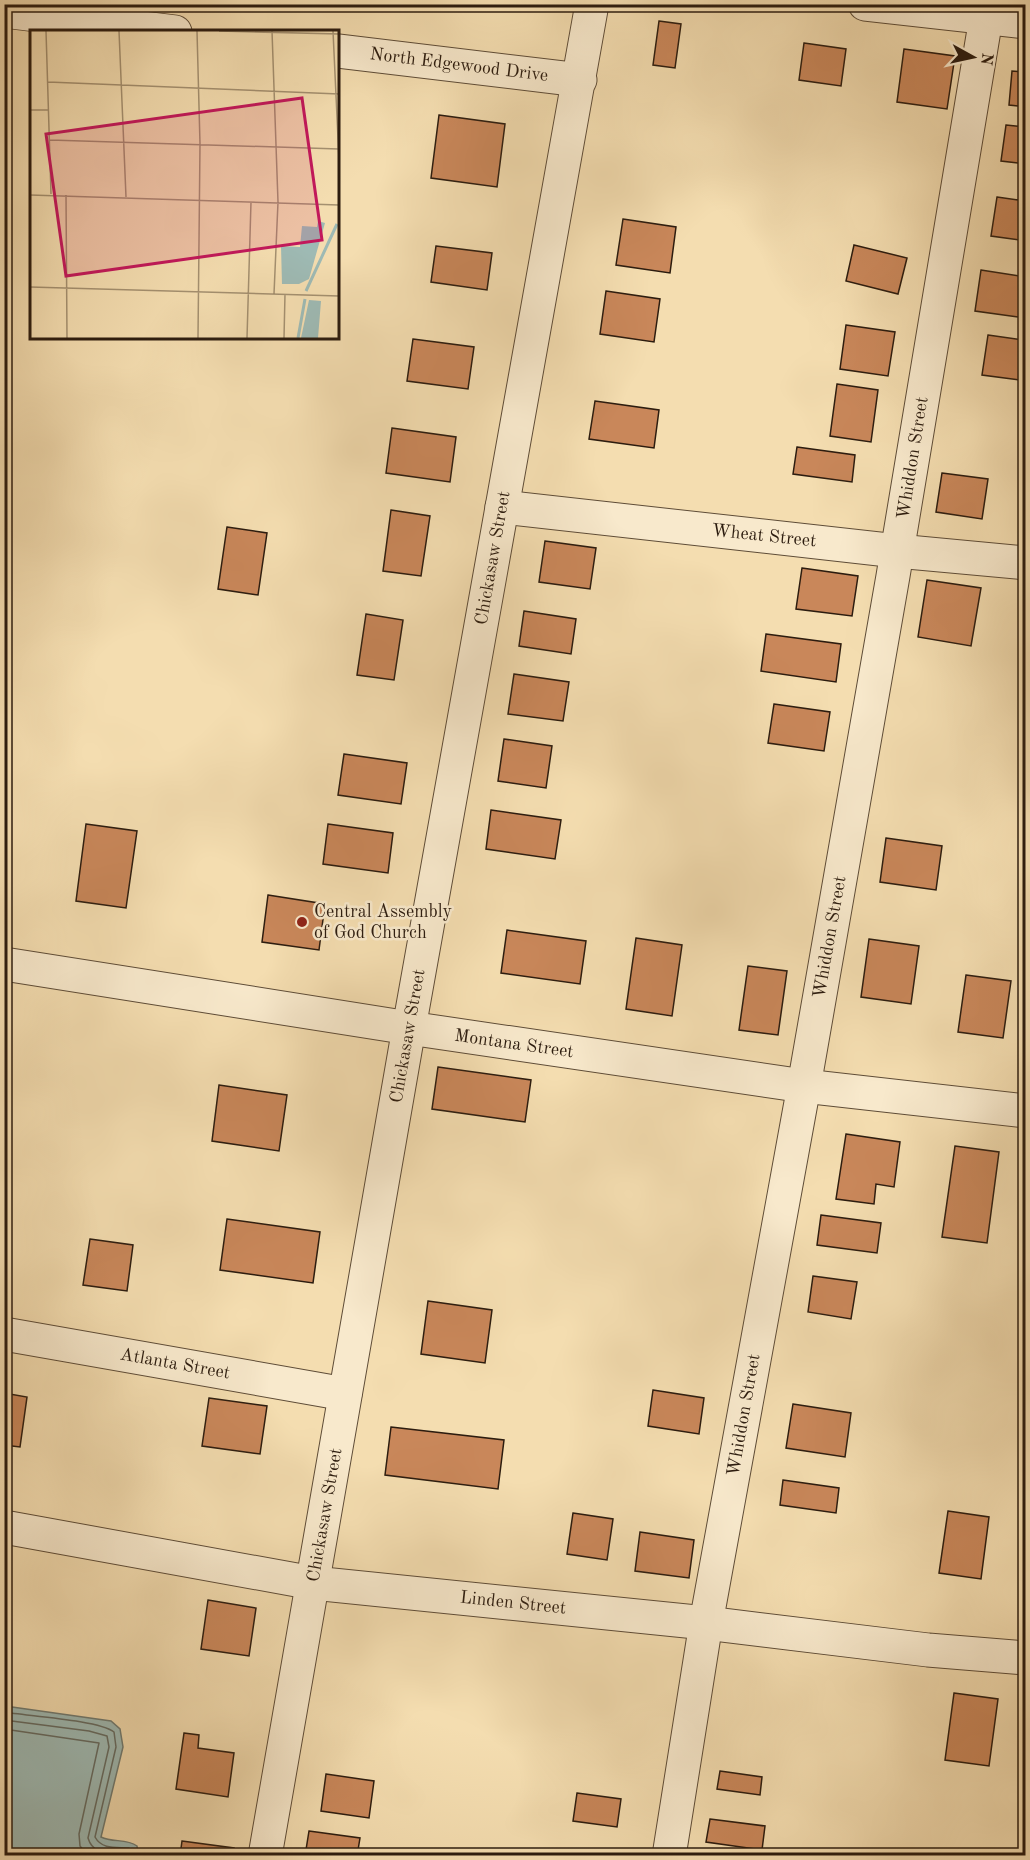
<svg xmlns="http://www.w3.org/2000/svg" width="1030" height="1860" font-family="'Old Standard TT',serif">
	<rect width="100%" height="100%" fill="#f4ddb0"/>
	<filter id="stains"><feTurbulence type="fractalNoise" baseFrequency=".00333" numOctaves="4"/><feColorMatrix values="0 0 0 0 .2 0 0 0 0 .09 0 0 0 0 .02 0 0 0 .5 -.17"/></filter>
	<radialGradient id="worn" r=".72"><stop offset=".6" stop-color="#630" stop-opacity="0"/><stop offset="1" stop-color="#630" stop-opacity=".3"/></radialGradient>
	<path fill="#9ebab4" stroke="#707b72" stroke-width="1.5" d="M5,1706L111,1721L120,1729L123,1747L101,1837C113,1843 126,1838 137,1846L138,1855H5Z"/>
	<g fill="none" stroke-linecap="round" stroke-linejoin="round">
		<g stroke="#656b62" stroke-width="1.5">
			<path d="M4,1712C27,1716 99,1720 114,1732L116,1747L95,1837C102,1850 117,1847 129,1848L132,1856"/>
			<path d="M4,1720L89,1731L107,1736L109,1747L88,1838C93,1855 109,1853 124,1856"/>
			<path d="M4,1729L99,1743L79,1834L80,1846L88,1856"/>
		</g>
	</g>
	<g fill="#c9875a" stroke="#2c1c0f" stroke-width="1.5">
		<path d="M659,21L681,24L675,68L653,65Z"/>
		<path d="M804,43L846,49L841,86L799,80Z"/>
		<path d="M1025,45L1026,107L1009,105L1012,71L1023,72Z"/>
		<path d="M904,49L955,56L947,109L897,102Z"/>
		<path d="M439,115L505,124L497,187L431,178Z"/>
		<path d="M1006,125L1026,127V164L1001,161Z"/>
		<path d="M997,197L1026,201V241L991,236Z"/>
		<path d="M623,219L676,227L670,273L616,265Z"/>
		<path d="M854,245L907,258L898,294L846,281Z"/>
		<path d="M436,246L492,253L487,290L431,282Z"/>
		<path d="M981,270L1026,277V318L975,311Z"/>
		<path d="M606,291L660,299L654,342L600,334Z"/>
		<path d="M846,325L895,332L888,376L840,369Z"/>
		<path d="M988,335L1024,340L1019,380L982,375Z"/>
		<path d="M413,339L474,347L468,389L407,381Z"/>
		<path d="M837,384L878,390L871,442L830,436Z"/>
		<path d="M595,401L659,410L654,448L589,439Z"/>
		<path d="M392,428L456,437L450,482L386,473Z"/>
		<path d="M797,447L855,455L852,482L793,474Z"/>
		<path d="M942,473L988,479L982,519L936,512Z"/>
		<path d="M391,510L430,516L421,576L383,571Z"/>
		<path d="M227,527L267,533L258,595L218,589Z"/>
		<path d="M545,541L596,548L590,589L539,582Z"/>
		<path d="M802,568L858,576L852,616L796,609Z"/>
		<path d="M927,580L981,588L971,646L918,637Z"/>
		<path d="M524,611L576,619L571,654L519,646Z"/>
		<path d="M366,614L403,620L394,680L357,675Z"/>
		<path d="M766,634L841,644L836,682L761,671Z"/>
		<path d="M514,674L569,682L563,721L508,714Z"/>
		<path d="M774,704L830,712L824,751L768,743Z"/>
		<path d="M504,739L552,746L546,788L498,781Z"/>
		<path d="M344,754L407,763L401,804L338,795Z"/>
		<path d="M491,810L561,820L555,859L486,849Z"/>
		<path d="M86,824L137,831L126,908L76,901Z"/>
		<path d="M328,824L393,833L388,873L323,864Z"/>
		<path d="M886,838L942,846L936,890L880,882Z"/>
		<path d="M268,895L325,904L319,950L262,942Z"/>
		<path d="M507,930L586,941L580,984L501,973Z"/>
		<path d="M636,938L682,945L672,1016L626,1009Z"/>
		<path d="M869,939L919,946L911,1004L861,997Z"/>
		<path d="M748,966L787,971L778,1035L739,1030Z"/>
		<path d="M966,975L1011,981L1003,1038L958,1032Z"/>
		<path d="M438,1067L531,1080L525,1122L432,1109Z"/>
		<path d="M219,1085L287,1095L279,1151L212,1141Z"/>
		<path d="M846,1134L900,1142L894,1187L876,1184L874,1204L836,1199Z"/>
		<path d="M955,1146L999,1152L987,1243L942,1237Z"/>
		<path d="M821,1215L881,1223L877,1253L817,1245Z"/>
		<path d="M227,1219L320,1232L313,1283L220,1270Z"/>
		<path d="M90,1239L133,1245L127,1291L83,1285Z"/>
		<path d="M813,1276L857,1282L851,1319L808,1312Z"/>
		<path d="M428,1301L492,1310L485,1363L421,1354Z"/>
		<path d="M653,1390L704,1398L699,1434L648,1426Z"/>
		<path d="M4,1393L27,1397L20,1447L4,1445Z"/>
		<path d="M209,1398L267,1406L260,1454L202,1446Z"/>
		<path d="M793,1404L851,1413L845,1457L786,1448Z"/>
		<path d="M391,1427L504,1440L498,1489L385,1475Z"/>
		<path d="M783,1480L839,1488L836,1513L780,1505Z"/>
		<path d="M948,1511L989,1517L981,1579L939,1573Z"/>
		<path d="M573,1513L613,1519L607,1560L567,1554Z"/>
		<path d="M640,1532L694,1540L689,1578L635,1571Z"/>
		<path d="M208,1600L256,1608L249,1656L201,1649Z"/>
		<path d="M954,1693L998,1699L989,1766L945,1760Z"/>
		<path d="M184,1733L199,1735L198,1748L234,1753L228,1797L176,1789Z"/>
		<path d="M720,1771L762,1777L760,1795L717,1789Z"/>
		<path d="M326,1774L374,1781L369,1818L321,1811Z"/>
		<path d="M577,1793L621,1799L617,1827L573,1821Z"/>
		<path d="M710,1819L765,1826L762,1850L706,1842Z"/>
		<path d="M309,1831L360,1838L357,1856H305Z"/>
		<path d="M182,1841L234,1848L233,1856H180Z"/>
	</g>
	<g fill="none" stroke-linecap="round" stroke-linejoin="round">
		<g stroke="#5e4c37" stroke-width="35">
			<g id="minor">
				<path d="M865,4L1026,22"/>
				<path d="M4,11L175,32"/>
				<path d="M338,51L580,80"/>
				<path d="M502,507L897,551L1026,563"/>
				<path d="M4,964L409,1028L804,1086L1026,1111"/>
				<path d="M4,1334L345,1394"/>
				<path d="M4,1527L313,1583L706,1623L928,1650L1026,1658"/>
				<path d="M265,1856L409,1028L592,4"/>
				<path d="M669,1856L706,1623L804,1086L893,576L986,18"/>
			</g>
		</g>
		<use href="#minor" stroke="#f8e9cc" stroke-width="33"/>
	</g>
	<circle fill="#8f2418" stroke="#f8e9cc" stroke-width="2" cx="302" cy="922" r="6"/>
	<g text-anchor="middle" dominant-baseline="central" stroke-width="5" stroke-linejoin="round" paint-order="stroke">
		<g font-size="18" fill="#2c1c0f" stroke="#f8e9cc">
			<text transform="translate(459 65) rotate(7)">North Edgewood Drive</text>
			<text transform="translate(913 458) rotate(-81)">Whiddon Street</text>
			<text transform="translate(764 536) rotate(6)">Wheat Street</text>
			<text transform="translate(493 558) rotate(-80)">Chickasaw Street</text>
			<text transform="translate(830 937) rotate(-80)">Whiddon Street</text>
			<text transform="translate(408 1036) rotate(-80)">Chickasaw Street</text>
			<text transform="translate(514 1044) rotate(8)">Montana Street</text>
			<text transform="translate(175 1364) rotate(10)">Atlanta Street</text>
			<text transform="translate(744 1415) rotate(-80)">Whiddon Street</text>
			<text transform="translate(325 1515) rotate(-80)">Chickasaw Street</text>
			<text transform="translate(513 1603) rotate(6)">Linden Street</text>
		</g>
		<g font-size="18" fill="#2c1c0f" stroke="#f8e9cc" text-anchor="start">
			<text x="314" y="912">Central Assembly<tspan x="314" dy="21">of God Church</tspan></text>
		</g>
	</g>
	<g transform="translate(30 30)">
		<rect width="309" height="309" fill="#f4ddb0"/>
		<path d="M288,191L295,193L279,249L269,254H252L251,216L270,217L272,196L287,197ZM279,270L291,271L288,308H271Z" fill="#9ebab4"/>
		<path fill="none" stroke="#9ebab4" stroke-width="3" d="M276,261L307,194M268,308L275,269"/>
		<path fill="none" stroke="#a49070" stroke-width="1.5" d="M16,1L21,164M89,1L96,167M167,1L170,114L168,308M189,1L309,4M242,1L248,172L244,264M303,1L309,130M18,52L309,64M0,80H19M20,110L309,119M0,165L309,175M36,165L37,308M0,257L309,266M217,308L221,172M254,308L255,264"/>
		<path fill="#c2185b" fill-opacity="0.15" stroke="#c2185b" stroke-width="3" d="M272,68L292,210L36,246L16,104Z"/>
		<rect width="309" height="309" fill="none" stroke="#2c1c0f" stroke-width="3"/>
	</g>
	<rect width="1030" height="1860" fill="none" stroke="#f4ddb0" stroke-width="24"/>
	<rect x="6" y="6" width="1018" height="1848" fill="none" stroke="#2c1c0f" stroke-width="3"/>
	<rect x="12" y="12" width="1006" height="1836" fill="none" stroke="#2c1c0f" stroke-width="1.5"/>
	<g transform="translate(973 57) rotate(98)" stroke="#f8e9cc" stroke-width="4.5" paint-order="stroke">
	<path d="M0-4.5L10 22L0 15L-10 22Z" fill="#2c1c0f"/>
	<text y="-9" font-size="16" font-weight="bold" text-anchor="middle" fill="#2c1c0f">N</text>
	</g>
	<rect width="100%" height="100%" filter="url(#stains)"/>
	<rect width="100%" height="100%" fill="url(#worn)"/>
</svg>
